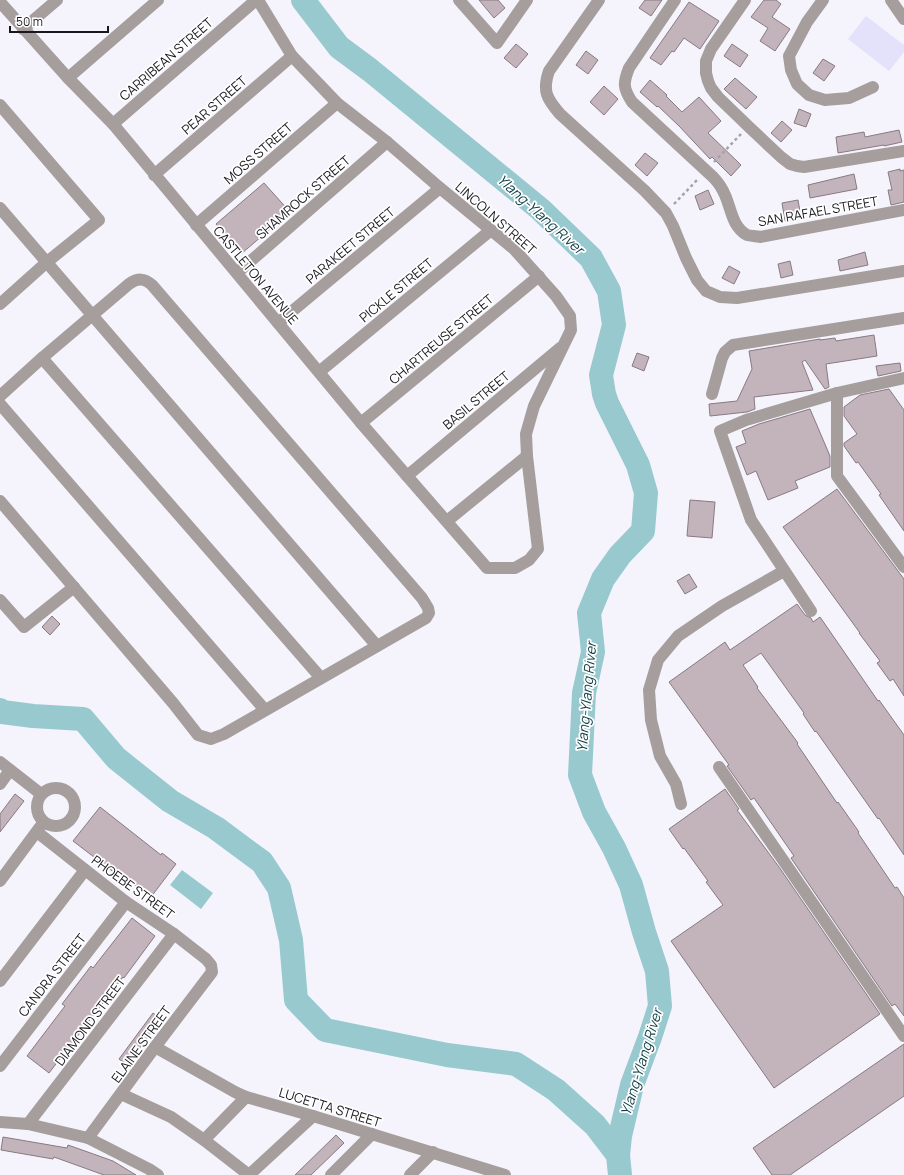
<svg xmlns="http://www.w3.org/2000/svg" width="904" height="1175" font-family="Manrope,sans-serif">
	<rect width="100%" height="100%" fill="#f5f4fd"/>
	<path fill="#e4e1fb" d="M866,16L904,45V52L889,71L848,39Z"/>
	<path fill="#98c9cf" d="M182,870L213,893L201,909L170,885Z"/>
	<g fill="none" stroke-linecap="round" stroke-linejoin="round">
		<g stroke="#98c9cf" stroke-width="24">
			<path d="M303,0L339,47L370,70L540,209L591,258L609,291L614,325L601,375L604,394L607,403L638,465L646,493L643,531L620,555L603,579L589,613L593,652L584,693L580,775L594,812L614,848L631,885L644,932L657,971L660,1006L650,1037L632,1085L620,1136L618,1155L620,1175"/>
			<path d="M0,710L2,712L33,716L83,719L116,758L170,801L216,828L262,862L279,888L291,940L296,1000L325,1030L447,1055L516,1064L556,1090L595,1125L618,1155"/>
		</g>
	</g>
	<g fill="#c3b3bb" stroke="#887a81">
		<path d="M479,0H498L505,8L494,18Z"/>
		<path d="M645,0H662L651,16L639,8Z"/>
		<path d="M764,0H776L781,4L772,17L790,29L775,51L760,41L768,28L751,17Z"/>
		<path d="M689,2L719,21L700,49L684,38L674,52L672,51L661,65L650,58Z"/>
		<path d="M516,44L528,54L516,68L504,58Z"/>
		<path d="M732,44L748,55L740,67L724,56Z"/>
		<path d="M586,51L598,60L588,74L576,65Z"/>
		<path d="M823,59L835,66L824,81L813,73Z"/>
		<path d="M735,78L757,97L746,109L724,89Z"/>
		<path d="M650,80L667,95L666,96L682,112L699,97L721,121L708,133L741,165L731,176L712,157L710,159L679,126L658,106L657,107L640,92Z"/>
		<path d="M604,86L618,99L604,115L590,102Z"/>
		<path d="M799,109L811,114L806,127L794,123Z"/>
		<path d="M782,121L792,130L781,142L771,133Z"/>
		<path d="M899,130L902,142L884,146V145L838,153L836,137L864,132L865,137Z"/>
		<path d="M645,153L658,163L647,176L635,165Z"/>
		<path d="M900,169V171L904,170V202L891,205L888,190H892L888,172Z"/>
		<path d="M854,174L857,189L810,198L808,185Z"/>
		<path d="M264,183L290,212L241,254L216,224Z"/>
		<path d="M708,190L714,204L700,210L695,196Z"/>
		<path d="M798,200L801,217L785,221L782,203Z"/>
		<path d="M865,252L868,265L840,271L838,260Z"/>
		<path d="M790,261L793,275L781,278L778,264Z"/>
		<path d="M729,266L740,272L734,284L722,278Z"/>
		<path d="M874,335L877,356L826,364L829,387L825,389L805,360L802,362L813,390L754,397L755,409L747,412L710,416L709,404L737,401L752,369L749,351L820,339V340L835,338L836,341Z"/>
		<path d="M637,353L649,357L644,371L632,366Z"/>
		<path d="M900,363L901,371L878,376L876,366Z"/>
		<path d="M889,389L904,410V531L879,495L881,494L858,462L856,463L844,446V443L857,434L844,416V407L860,395Z"/>
		<path d="M810,409L830,456V467L795,481L798,488L768,500L756,471L747,475L736,447L746,443L742,431L759,424Z"/>
		<path d="M837,489L904,579V696L893,679L890,681L877,663L880,661L859,633H860L783,527Z"/>
		<path d="M690,500L715,502L712,538L687,536Z"/>
		<path d="M689,574L697,587L685,594L677,581Z"/>
		<path d="M797,604L805,615L811,618L813,622L820,617L878,701L879,700L904,735V855L879,818L878,819L816,731L815,732L803,714L804,713L761,653L743,665L758,687L757,688L798,743L797,744L837,803L838,802L859,832L858,833L895,888L897,887L904,898V1016L895,1004L892,1006L791,858L794,856L754,798L751,800L727,766L729,765L669,682L725,642L730,650Z"/>
		<path d="M52,616L60,624L50,635L42,627Z"/>
		<path d="M725,789L739,809L737,810L779,867L880,1014L774,1088L671,941L723,905L706,882L708,881L684,848L683,849L669,829Z"/>
		<path d="M15,794L24,801L0,832V814Z"/>
		<path d="M100,807L161,855L162,853L176,864L151,897L125,878L124,880L73,841Z"/>
		<path d="M132,918L155,936L124,978L123,977L49,1073L27,1056L65,1006L62,1004L91,966L93,968Z"/>
		<path d="M153,1013L161,1019L127,1065L119,1059Z"/>
		<path d="M904,1044V1096L790,1175H772L753,1148Z"/>
		<path d="M336,1135L344,1143L311,1175H295Z"/>
		<path d="M3,1137L67,1148L68,1145L113,1161L136,1175H104L54,1157L53,1159L1,1150Z"/>
	</g>
	<g fill="none" stroke-linecap="round" stroke-linejoin="round">
		<g stroke="#a3a2a9" stroke-width="2.5" stroke-dasharray="3 3" stroke-linecap="butt">
			<path d="M714,162L741,134"/>
			<path d="M674,204L698,179"/>
		</g>
		<g stroke="#a69e9d" stroke-width="12">
			<path d="M459,0L497,43L527,0"/>
			<path d="M599,0L549,71C542,91 547,99 560,114L645,191L666,213L673,226L686,258L697,280L706,291L720,297L737,298L904,271"/>
			<path d="M675,0L629,68C623,83 623,88 632,102L713,177C718,182 722,188 725,195C731,208 732,227 747,235C751,236 756,236 760,237L904,210"/>
			<path d="M745,0L711,49L706,61V73L708,81L711,88L718,97L748,126L781,157L790,164L797,166L804,167L904,151"/>
			<path d="M823,0L807,22L789,56L791,70L797,84L809,95L825,100L849,98L873,87"/>
			<path d="M891,0L904,19"/>
			<path d="M0,2L68,78L113,124L361,423L487,568H515L529,560L538,549L527,456L526,434L534,406L571,330L570,316L556,296L514,249L440,188L387,142L337,103L292,56L258,0"/>
			<path d="M23,29L57,0"/>
			<path d="M68,78L158,0"/>
			<path d="M0,105L99,220L47,262L0,304"/>
			<path d="M113,124L256,0"/>
			<path d="M154,175L292,56"/>
			<path d="M0,208L377,646"/>
			<path d="M196,225L337,103"/>
			<path d="M237,273L387,142"/>
			<path d="M278,323L440,188"/>
			<path d="M42,358L321,678"/>
			<path d="M319,372L491,230"/>
			<path d="M837,393V476L904,567"/>
			<path d="M712,394L722,358L725,352L733,345L904,318"/>
			<path d="M0,396L42,358L129,284C138,278 144,278 152,285L422,598L428,608L429,613L426,618L224,734L211,739L198,735L173,703L0,501"/>
			<path d="M0,404L265,710"/>
			<path d="M361,423L539,276"/>
			<path d="M407,476L560,348"/>
			<path d="M447,521L527,456"/>
			<path d="M0,600L24,627L74,587"/>
			<path d="M811,611L751,520L720,431L746,420L837,393L904,378"/>
			<path d="M0,762L41,794"/>
			<path d="M719,767L904,1036"/>
			<path d="M0,784L10,770"/>
			<circle cx="56" cy="807" r="19"/>
			<path d="M681,804L676,784L660,756L651,720L649,690L658,660L678,636L722,606L784,571"/>
			<path d="M37,832L126,902L174,934L206,959L211,965L212,972L155,1047L88,1138"/>
			<path d="M0,881L40,827"/>
			<path d="M0,981L85,870"/>
			<path d="M155,1047L235,1092L246,1097L313,1116L505,1175"/>
			<path d="M0,1066L126,902"/>
			<path d="M121,1094L171,1117L204,1140L249,1175"/>
			<path d="M0,1122L28,1124L88,1138L149,1169L158,1175"/>
			<path d="M28,1124L174,934"/>
			<path d="M204,1140L246,1097"/>
			<path d="M249,1175L313,1116"/>
			<path d="M331,1175L372,1134"/>
			<path d="M410,1175L433,1152"/>
		</g>
	</g>
	<g text-anchor="middle" dominant-baseline="central" stroke-width="3.5" stroke-linejoin="round" paint-order="stroke">
		<g font-size="13" fill="#18171c" stroke="#fff">
			<text transform="translate(166 59) rotate(-41)">CARRIBEAN STREET</text>
			<text transform="translate(214 105) rotate(-41)">PEAR STREET</text>
			<text transform="translate(258 153) rotate(-41)">MOSS STREET</text>
			<text transform="translate(303 197) rotate(-41)">SHAMROCK STREET</text>
			<text transform="translate(818 211) rotate(-10)">SAN RAFAEL STREET</text>
			<text transform="translate(496 218) rotate(41)">LINCOLN STREET</text>
			<text transform="translate(350 245) rotate(-40)">PARAKEET STREET</text>
			<text transform="translate(256 275) rotate(50)">CASTLETON AVENUE</text>
			<text transform="translate(396 290) rotate(-40)">PICKLE STREET</text>
			<text transform="translate(441 339) rotate(-40)">CHARTREUSE STREET</text>
			<text transform="translate(476 400) rotate(-40)">BASIL STREET</text>
			<text transform="translate(133 887) rotate(36)">PHOEBE STREET</text>
			<text transform="translate(52 975) rotate(-52)">CANDRA STREET</text>
			<text transform="translate(90 1021) rotate(-53)">DIAMOND STREET</text>
			<text transform="translate(141 1044) rotate(-54)">ELAINE STREET</text>
			<text transform="translate(330 1107) rotate(17)">LUCETTA STREET</text>
		</g>
		<g font-size="14" font-style="italic" fill="#0e3d43" stroke="#fff">
			<text transform="translate(541 214) rotate(42)">Ylang-Ylang River</text>
			<text transform="translate(586 697) rotate(-85)">Ylang-Ylang River</text>
			<text transform="translate(641 1062) rotate(-73)">Ylang-Ylang River</text>
		</g>
	</g>
	<path d="M10 26v6h98v-6" fill="none" stroke="#18171c" stroke-width="2"/>
	<text x="16" y="26" font-size="12" fill="#18171c" stroke="#ffffff" stroke-width="3" paint-order="stroke">50 m</text>
</svg>
